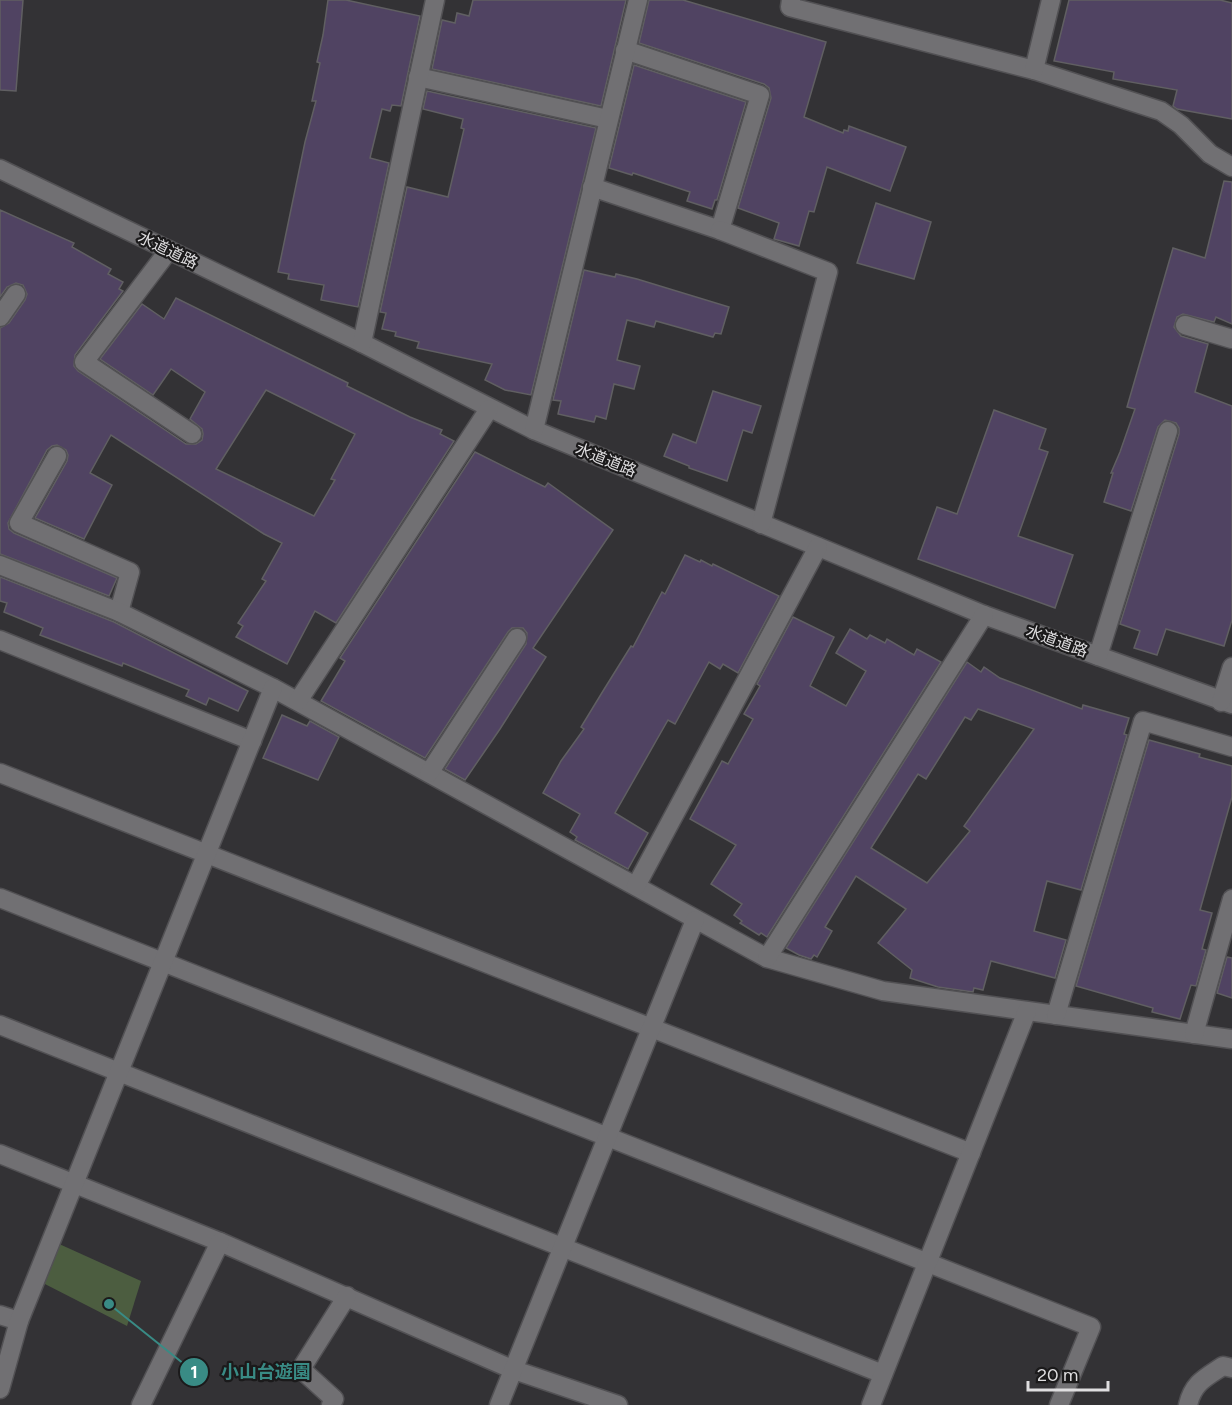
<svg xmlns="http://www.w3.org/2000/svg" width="1232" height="1405" font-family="Figtree,'Noto Sans JP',sans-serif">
	<rect width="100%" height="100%" fill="#333235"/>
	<path fill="#4c5d40" d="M57,1243L141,1281L127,1326L41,1282Z"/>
	<g fill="#504362" stroke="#605f62" stroke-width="1.5" fill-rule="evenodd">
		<path d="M0,0H23L16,91L0,90Z"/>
		<path d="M328,0H346L420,16L401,106L392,105L390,111L382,109L370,158L389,163L358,307L321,300L324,285L288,279L289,274L278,272L305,142L316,101H312L320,63L317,62L323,35Z"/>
		<path d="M473,0H626L601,106L432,69L442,20L455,23L457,13L469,16Z"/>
		<path d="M649,0H683L826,42L804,117L843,133L844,130L848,131L849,126L906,147L890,191L827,167L814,212L809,211L799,246L774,239L779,223L738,208L771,98L769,88L764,84L639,43Z"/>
		<path d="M1069,0H1220L1232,3V119L1177,109L1173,106L1177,90L1113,79L1114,72L1054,61Z"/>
		<path d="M634,65L746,102L717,200H715L712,209L687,201L690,192L633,173L632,175L609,168Z"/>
		<path d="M427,91L596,128L531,395L505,390L485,380L492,364L417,348L419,342L395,336L396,332L382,329L386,313L380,312L407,187L448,197L464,129L461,128L463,119L423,109Z"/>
		<path d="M1224,181L1232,182V324L1216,317L1214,322L1183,314L1177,317L1174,327L1181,336L1208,344L1195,392L1232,406V620L1224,646L1166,629L1157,655L1134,648L1140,631L1120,624L1179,434V428L1176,423L1165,420L1158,427L1131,511L1104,502L1113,473H1111L1120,452L1135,409L1127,407L1173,248L1205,258Z"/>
		<path d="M876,203L931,222L914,279L857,263Z"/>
		<path d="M0,210L74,243L72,247L111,269L108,274L123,282L119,289L123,291L75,355L74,366L78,371L186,444H196L202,440L203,434L202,429L190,419L205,392L171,369L153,395L100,359L142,304L164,319L176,298L348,383L347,386L410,417L442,430L440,434L454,441L336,623L315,611L287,664L236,637L243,626L238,623L266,581L262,579L282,543L264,534L111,435L90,473L112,485L84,539L35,518L67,461L68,455L66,450L57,445L52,446L47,450L8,523L9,529L14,533L117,578L109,596L0,554V328L9,323L25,300L27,294L23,285L16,283L7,287L0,297ZM266,390L355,434L331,479L335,480L314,516L216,469Z"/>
		<path d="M584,270L615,277L616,274L637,279L729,307L721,334L715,333L713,337L656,321L654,327L627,320L617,360L640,366L634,389L614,384L606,419L596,416L594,422L558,414L561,401L553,400Z"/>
		<path d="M713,391L761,406L752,433L743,430L727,481L689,468V466L664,456L673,434L696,443Z"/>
		<path d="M994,410L1046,429L1039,449L1048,452L1018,536L1073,555L1055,608L918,559L937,507L957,514Z"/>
		<path d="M475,452L545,487L548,483L613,530L533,648L546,657L500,729L465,780L445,769L526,644L527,633L523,628H512L508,632L425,758L321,701L345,661L340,658Z"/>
		<path d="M685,555L700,562L701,560L712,566L713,564L779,596L738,673L723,664L720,669L709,662L675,724L668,720L615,813L648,833L628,869L575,840L577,837L570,832L580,814L543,793L561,761L584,729L581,727L603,691L631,646L633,647L662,592L665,594Z"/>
		<path d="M0,577L114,622L248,691L238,711L209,698L206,705L186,696L189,690L123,663L122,666L40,635L43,628L4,612L7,603L0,601Z"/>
		<path d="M793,617L834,637L810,686L846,706L866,671L836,653L850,629L867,639L870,635L885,643L887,639L914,655L917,649L941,662L767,937L761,933L759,935L740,923L742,921L734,915L742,904L711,884L736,845L690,819L722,761L728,764L753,719L744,714L760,686L757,684Z"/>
		<path d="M967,662L981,672L984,667L1000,678L1082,709L1083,705L1129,718L1124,734L1127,735L1081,890L1047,881L1034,931L1066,940L1055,978L991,961L983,990L974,988L973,992L938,987L910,978L912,970L878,943L906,909L856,876L825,927L832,931L817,957L814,955L811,959L799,955L786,948ZM978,709L1034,729L964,826L970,831L927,883L871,848L918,774L926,779L965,717L971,720Z"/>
		<path d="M282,715L307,726L310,721L339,737L318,780L263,758Z"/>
		<path d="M1149,740L1200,754L1199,757L1232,766V797L1200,910L1212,913L1202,949L1206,950L1196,986L1191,985L1180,1019L1152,1012L1153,1008L1076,986Z"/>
		<path d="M1227,957L1232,958V998L1217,993Z"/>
	</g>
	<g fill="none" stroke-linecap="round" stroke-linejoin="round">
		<g stroke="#525154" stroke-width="21">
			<g id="minor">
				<path d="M791,0L790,7L1034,70L1161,111L1181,125L1210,154L1232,167"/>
				<path d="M1034,70L1051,0"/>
				<path d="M418,77L608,119"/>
				<path d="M0,169L362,343L534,430L984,615L1232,704"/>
				<path d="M592,187L720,230L760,95L625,50"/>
				<path d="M720,230L828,272L761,524"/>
				<path d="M169,250L84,362L192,434"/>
				<path d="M0,317L16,294"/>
				<path d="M1185,325L1232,339"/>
				<path d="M362,343L435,0"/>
				<path d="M534,430L638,0"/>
				<path d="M57,456L19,523L130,572L119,612"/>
				<path d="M0,565L119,612L273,688L767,958L883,991L1232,1039"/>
				<path d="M0,640L252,741"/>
				<path d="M1098,656L1168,431"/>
				<path d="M298,701L489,409"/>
				<path d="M1221,702L1232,667"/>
				<path d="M0,773L971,1153"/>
				<path d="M429,773L517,638"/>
				<path d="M636,886L818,547"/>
				<path d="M0,898L1091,1327L1059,1405"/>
				<path d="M767,958L984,615"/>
				<path d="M1056,1015L1143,721L1232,747"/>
				<path d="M0,1025L883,1374"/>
				<path d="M1194,1034L1232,899"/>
				<path d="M0,1154L220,1242L514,1370L618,1405"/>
				<path d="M0,1315L19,1321"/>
				<path d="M0,1389L19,1321L273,688"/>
				<path d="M141,1405L220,1242"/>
				<path d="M331,1405L334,1399L301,1369L347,1296"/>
				<path d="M499,1405L695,920"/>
				<path d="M871,1405L1027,1011"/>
				<path d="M1188,1405C1193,1383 1205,1378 1223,1366L1232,1368"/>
			</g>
		</g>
		<use href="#minor" stroke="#717073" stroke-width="18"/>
	</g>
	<g text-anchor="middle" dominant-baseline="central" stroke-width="4.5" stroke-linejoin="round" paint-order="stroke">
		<g font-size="16" fill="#dfdee0" stroke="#1b1a1b">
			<text transform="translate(168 250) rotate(26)">水道道路</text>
			<text transform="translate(606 460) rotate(22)">水道道路</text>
			<text transform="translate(1057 641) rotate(20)">水道道路</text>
		</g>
	</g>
	<path fill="none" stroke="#398b85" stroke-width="2" d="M109 1304L194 1372"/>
	<g fill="#398b85" stroke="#1b1a1b" stroke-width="2">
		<circle cx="109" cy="1304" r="6"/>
		<circle cx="194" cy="1372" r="15"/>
	</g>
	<g font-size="18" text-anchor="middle" font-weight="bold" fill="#fff">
		<text x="194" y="1378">1</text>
	</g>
	<g font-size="18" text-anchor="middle" font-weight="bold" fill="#398b85" stroke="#1b1a1b" stroke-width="4.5" stroke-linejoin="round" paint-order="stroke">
		<text x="266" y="1378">小山台遊園</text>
	</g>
	<path d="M1028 1381v9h80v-9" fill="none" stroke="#dfdee0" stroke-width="3"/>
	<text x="1037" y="1381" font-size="18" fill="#dfdee0" stroke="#1b1a1b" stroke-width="4.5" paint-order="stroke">20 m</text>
</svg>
